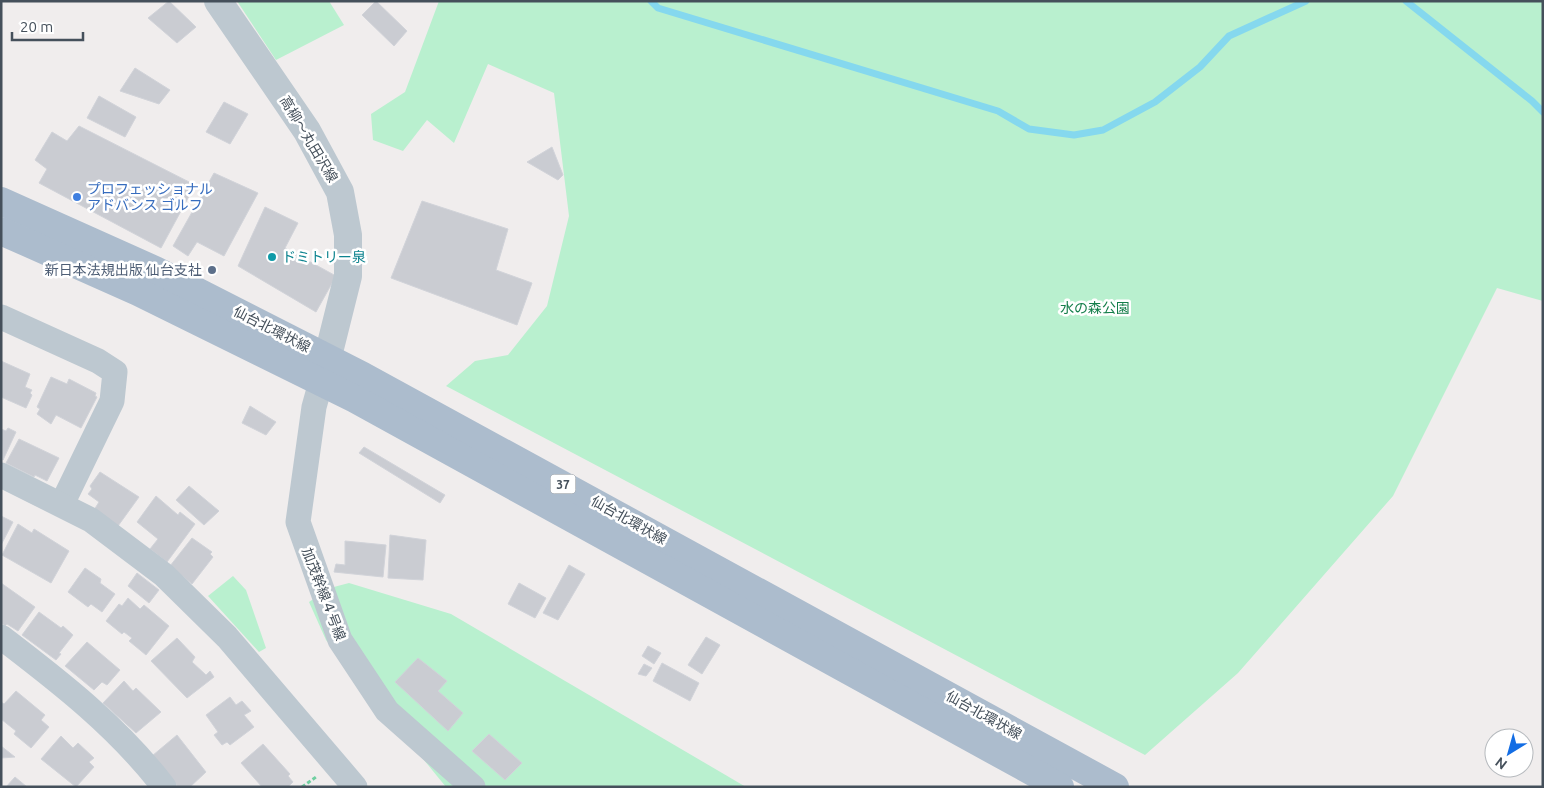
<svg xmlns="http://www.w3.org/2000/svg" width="1544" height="788" font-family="Ubuntu,'Noto Sans JP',sans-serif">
	<rect width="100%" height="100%" fill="#f0eded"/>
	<g fill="#b9f0cf">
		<path d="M237,1H329L344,25L276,60Z"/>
		<path d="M439,1H1543V301L1497,288L1393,496L1238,673L1145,755L446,386L475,361L508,355L547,306L569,216L554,93L488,64L454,143L427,120L403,151L373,140L371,114L405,92Z"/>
		<path d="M233,576L246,590L266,648L259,652L208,596Z"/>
		<path d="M349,583L451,614L746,787H446L326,640L309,602L330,588Z"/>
	</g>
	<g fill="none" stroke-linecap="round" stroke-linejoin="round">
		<g stroke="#85d8ee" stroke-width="7">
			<path d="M651,1L658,8L998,111L1029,129L1074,135L1103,130L1155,102L1200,67L1229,36L1306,1"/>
			<path d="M1406,1L1532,101L1543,112"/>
		</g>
	</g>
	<g fill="#caccd2" stroke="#d1d3d9">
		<path d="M169,1L196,27L177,43L148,18Z"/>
		<path d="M376,1L407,31L394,46L362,15Z"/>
		<path d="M135,68L170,90L159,104L120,91Z"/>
		<path d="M99,96L136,117L125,137L87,118Z"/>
		<path d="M224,102L248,114L230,144L206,132Z"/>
		<path d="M79,126L195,185L161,248L39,183L47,169L35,160L52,132L67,141Z"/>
		<path d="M552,147L563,175L558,180L527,162Z"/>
		<path d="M214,173L258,193L224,256L197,242L188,256L173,246Z"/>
		<path d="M422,201L508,229L496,270L532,283L517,325L391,278Z"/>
		<path d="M265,207L298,223L285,248L336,276L316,312L238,266Z"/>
		<path d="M1,361L30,374L25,387L32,390L30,393L32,395L26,408L1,397Z"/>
		<path d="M51,377L67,384L69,379L96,393L95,396L97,397L81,428L56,415L51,424L37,414L40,409L37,407Z"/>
		<path d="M250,406L276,422L266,435L242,423Z"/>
		<path d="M8,428L16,432L3,460L1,429L6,431Z"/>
		<path d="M19,439L59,458L47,481L35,475L34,477L6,463Z"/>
		<path d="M364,447L445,495L440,503L359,453Z"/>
		<path d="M100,472L139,497L118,526L94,510L99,502L88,494L92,489L90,486Z"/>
		<path d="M189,486L219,511L204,525L176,500Z"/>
		<path d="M156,496L178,515L180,512L195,524L167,562L150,549L158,539L137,522Z"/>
		<path d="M1,516L13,522L1,545Z"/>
		<path d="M18,524L32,533L34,529L69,551L51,583L2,555Z"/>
		<path d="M390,535L426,540L423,580L388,578Z"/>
		<path d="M192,538L212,552L210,554L213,557L192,584L170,566Z"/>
		<path d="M345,541L386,545L383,577L334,572L336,564L345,565Z"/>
		<path d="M569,565L585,574L558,620L543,613Z"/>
		<path d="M85,568L101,579L100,583L115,594L102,612L91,604L88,607L68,592Z"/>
		<path d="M137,573L159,590L149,603L128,586Z"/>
		<path d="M1,583L35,607L18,631L7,624L5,626L1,623Z"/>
		<path d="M519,583L546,598L535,618L508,604Z"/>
		<path d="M128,598L140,609L144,605L169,626L146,655L129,641L132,638L124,632L122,634L106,621L119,604L122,606Z"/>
		<path d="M39,612L61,628L63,626L73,635L59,653L61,654L56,660L22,635Z"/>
		<path d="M706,637L720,645L702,674L688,665Z"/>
		<path d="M177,638L195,657L192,662L206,675L210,671L214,677L187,698L151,661Z"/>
		<path d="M87,642L120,670L107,685L102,682L94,690L65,666Z"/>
		<path d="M648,646L661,653L654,664L642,656Z"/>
		<path d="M418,658L447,681L438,691L463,713L448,731L395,682Z"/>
		<path d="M662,663L699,683L690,701L653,681Z"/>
		<path d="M644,664L652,668L646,676L638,674Z"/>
		<path d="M124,681L133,691L136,688L161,712L136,733L103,703Z"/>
		<path d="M16,691L45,715L41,720L49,727L31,748L14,734L16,731L1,719V702L4,704Z"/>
		<path d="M230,697L236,705L242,701L251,711L244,715L254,727L230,745L227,742L222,745L214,735L218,732L206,715Z"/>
		<path d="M489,734L522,763L505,780L472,751Z"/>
		<path d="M177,735L206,772L190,787H178L152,756Z"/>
		<path d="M61,736L73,748L78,743L94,758L89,762L94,767L76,787L41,759Z"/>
		<path d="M263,744L290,774L288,776L293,782L288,787H262L241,763Z"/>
		<path d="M1,746L15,757L1,758Z"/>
		<path d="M15,777L27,787H6Z"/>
	</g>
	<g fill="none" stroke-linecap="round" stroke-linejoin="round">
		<path stroke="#70cfa1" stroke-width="3" stroke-dasharray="4 2.5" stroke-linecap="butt" d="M302,787L316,777"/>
		<g stroke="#bdc8d0" stroke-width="25">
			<path d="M1,317L98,361L115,372L112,401L62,504"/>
			<path d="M321,382L314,407L298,522L340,640L387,711L473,787"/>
			<path d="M1,475L91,520L164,575L227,637L355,787"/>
			<path d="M1,637C60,682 118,727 164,787"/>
		</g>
		<path stroke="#bdc8d0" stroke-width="28" d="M218,1L307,131L340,192L348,235V276L322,380"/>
		<g stroke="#acbccd" stroke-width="28">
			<path d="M1,201L155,270L363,376L1115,787"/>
			<path d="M1,231L138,292L355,399L1060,787"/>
		</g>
	</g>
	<circle fill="#3f7fe0" stroke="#fff" stroke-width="2" cx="77" cy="197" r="5"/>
	<circle fill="#0f9aa8" stroke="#fff" stroke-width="2" cx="272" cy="257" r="5"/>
	<circle fill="#5c6f8a" stroke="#fff" stroke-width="2" cx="212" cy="270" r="5"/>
	<g text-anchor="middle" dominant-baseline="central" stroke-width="5" stroke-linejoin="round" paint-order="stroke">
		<rect fill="#fff" stroke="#7d848c" stroke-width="1" x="550.5" y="474.5" width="25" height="19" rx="4"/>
		<g font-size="12" font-weight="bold" fill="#45505b">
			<text x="563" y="484">37</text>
		</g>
		<g font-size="14" fill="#45505b" stroke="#fff">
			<text transform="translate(309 139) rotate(59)">高柳～丸田沢線</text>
			<text transform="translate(272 329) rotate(27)">仙台北環状線</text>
			<text transform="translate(629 520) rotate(29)">仙台北環状線</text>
			<text transform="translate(324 594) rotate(69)">加茂幹線４号線</text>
			<text transform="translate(984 715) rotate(29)">仙台北環状線</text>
		</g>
		<g font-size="14" fill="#366cbe" stroke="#fff" text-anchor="start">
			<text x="87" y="189">プロフェッショナル<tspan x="87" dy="16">アドバンス ゴルフ</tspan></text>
		</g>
		<g font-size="14" fill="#0d838f" stroke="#fff" text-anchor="start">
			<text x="282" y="257">ドミトリー泉</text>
		</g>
		<g font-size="14" fill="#4e5e75" stroke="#fff" text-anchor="end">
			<text x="202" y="270">新日本法規出版 仙台支社</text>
		</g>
		<g font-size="14" fill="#147e4a" stroke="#fff">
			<text x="1095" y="308">水の森公園</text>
		</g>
	</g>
	<rect width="1544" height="788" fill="none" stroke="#45505b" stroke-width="5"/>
	<g transform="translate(1509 753) rotate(217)"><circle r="24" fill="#ffffff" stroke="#b5b9bd"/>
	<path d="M0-4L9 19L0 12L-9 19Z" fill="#136de4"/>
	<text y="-8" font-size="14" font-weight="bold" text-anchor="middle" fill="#45505b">N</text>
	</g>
	<path d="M12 32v8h71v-8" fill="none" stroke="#45505b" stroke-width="2.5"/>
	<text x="20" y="32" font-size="15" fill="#45505b" stroke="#ffffff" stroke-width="4" paint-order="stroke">20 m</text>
</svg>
